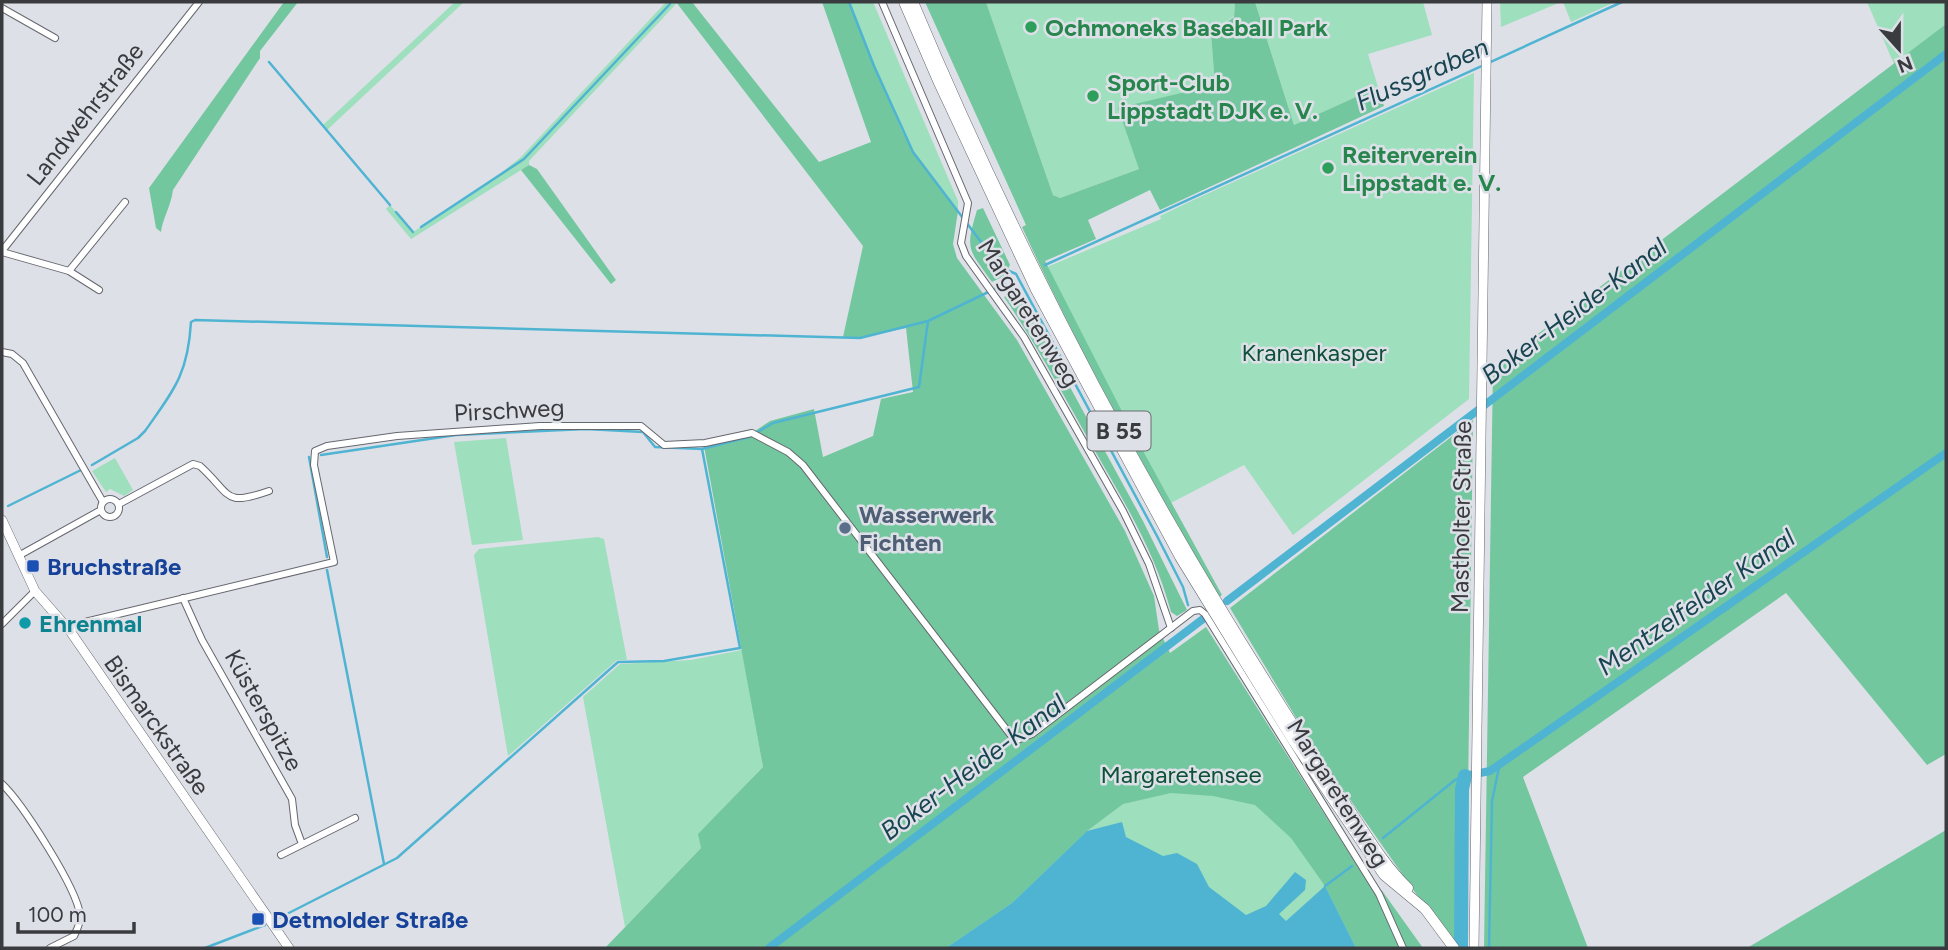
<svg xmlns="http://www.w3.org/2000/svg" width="1948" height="950" font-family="Figtree,sans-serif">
	<rect width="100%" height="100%" fill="#dee0e8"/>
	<g fill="#9edfbd">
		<path d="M455,2H464L327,130L323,125Z"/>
		<path d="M666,2L677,3L529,161V165L411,239L386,209L390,205L413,232L483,187L521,157Z"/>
		<path d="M849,2H873L958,201V211L913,152L902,131Z"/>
		<path d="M986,2H1235L1234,16L1211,33L1215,85L1139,169L1060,198L1053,195Z"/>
		<path d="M1255,2H1423L1432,35L1368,54L1378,87L1294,125Z"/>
		<path d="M1500,2H1561L1501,27Z"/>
		<path d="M1563,2H1615L1571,22Z"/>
		<path d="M1867,2H1946V24L1894,64Z"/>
		<path d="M1474,73L1469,399L1293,535L1244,465L1167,505L1047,267L1161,219L1160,216L1189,202Z"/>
		<path d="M506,438L523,540L472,545L454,442Z"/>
		<path d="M115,458L133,490L124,496L110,489L106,492L92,471Z"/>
		<path d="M598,537L604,539L627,660H617L508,756L474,555L479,549Z"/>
		<path d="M1190,645L1398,948H791Z"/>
		<path d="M742,650L763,767L699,834L701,848L625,927L583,697L620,664L691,660Z"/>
	</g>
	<g fill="#73c79e">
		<path d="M284,2H298L260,51V58L173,190C171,206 162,220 161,232L156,228L149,188Z"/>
		<path d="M676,2H692L819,162L871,142L822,2H849L902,131L913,152L958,211L953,244L957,258L1017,340L1125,531L1154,596L1159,630L1170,653L1206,627L1358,867L1383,892L1423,948H1356L1325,886L1291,838L1255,805L1213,796L1171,793L1123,804L1087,831L1012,903L946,948H605L701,848L698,834L763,767L704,446L749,435L770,421L814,409L823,457L873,436L881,399L913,392L906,328L860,338L843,337L863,246Z"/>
		<path d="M925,2H986L1053,195L1060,198L1139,169L1118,108L1215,85L1211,33L1234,17L1235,2H1255L1294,125L1378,87L1384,106L1160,210L1150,190L1088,220L1096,239L1045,261L1131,429L1222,595L1219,597C1149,476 1080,354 1022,227L1026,225Z"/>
		<path d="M1946,24V754L1927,765L1786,593L1523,777L1588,948H1484L1493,368Z"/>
		<path d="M529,165L537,169L616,280L611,284L521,170Z"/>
		<path d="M983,208L1010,265L1004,276L992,282C968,248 965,251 977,210Z"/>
		<path d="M1013,293L1022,299L1143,521L1187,610L1177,616L1171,612C1155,551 1122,498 1091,444C1063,394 1036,344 1004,297Z"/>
		<path d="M1473,420L1466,948H1454L1316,751L1230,608Z"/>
		<path d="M1946,830V948H1747Z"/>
	</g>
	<path fill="#4fb4d2" d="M1122,822L1126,837L1163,856L1177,853L1197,864L1209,887L1246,915L1266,906L1295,872L1306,880L1305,890L1279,914L1286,921L1325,886L1356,948H946L1012,903L1087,831Z"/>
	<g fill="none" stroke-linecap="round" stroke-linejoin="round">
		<g stroke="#4fb4d2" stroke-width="2.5">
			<path d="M849,2L874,66L913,152L1000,267L1016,274L1157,536L1183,587L1188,605"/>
			<path d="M269,62L390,205"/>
			<path d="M396,212L413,232"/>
			<path d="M421,227L524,159L670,4"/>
			<path d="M1045,265L1622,2"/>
			<path d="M321,455L456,435L586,429L643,432L655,447L702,449L749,437L773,423L919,387L928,321"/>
			<path d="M309,457L327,557"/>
			<path d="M92,465L138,438L145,431C174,390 188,374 191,322L195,320L860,338L928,321L1005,284"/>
			<path d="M8,506L81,470"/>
			<path d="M327,570L384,864"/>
			<path d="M1383,838L1455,780L1465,776"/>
			<path d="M1325,886L1352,866"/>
			<path d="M277,919L397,858L618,662L664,661L740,648L702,449"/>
			<path d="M205,948L265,925"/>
			<path d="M1489,948L1492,801L1500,763"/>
		</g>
		<g stroke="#4fb4d2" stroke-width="8">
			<path d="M1227,601L1946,54"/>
			<path d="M1465,776L1490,771L1946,453"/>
			<path d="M769,948L1203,619"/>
		</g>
		<path stroke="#4fb4d2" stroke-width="14" d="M1461,948L1462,789L1465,776"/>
		<g stroke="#66686f" stroke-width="8">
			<g id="street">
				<path d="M882,2L968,203L961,243L966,256L1024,337L1123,511L1149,564L1171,628"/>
				<path d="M2,8L55,38"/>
				<path d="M2,251L199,2"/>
				<path d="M2,252L69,271L99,290"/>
				<path d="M69,271L125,202"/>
				<path d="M2,352L12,354L23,363L103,502"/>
				<circle cx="110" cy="508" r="9"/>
				<path d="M119,504L193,464L200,466C232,495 223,507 269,491"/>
				<path d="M20,555L101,510"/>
				<path d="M183,598L202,640L292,799L295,825L302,844"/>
				<path d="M2,624L35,591"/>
				<path d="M70,631L85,622L334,562L314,465L315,451L327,446L397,436L540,426H641L664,445L705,443L752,433L788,452L803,465L1013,738L1017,740L1032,734L1193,611L1200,610L1205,614L1379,894L1403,948"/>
				<path d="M2,784C22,803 77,888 80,915C81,923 77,929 74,936L50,948"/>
				<path d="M281,855L355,818"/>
			</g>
		</g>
		<g stroke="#66686f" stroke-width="10">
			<g id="secondary">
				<path d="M2,520L35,591L70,631L289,948"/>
				<path d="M1474,948L1487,2"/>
			</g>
		</g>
		<g stroke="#66686f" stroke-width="11">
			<g id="primary">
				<path d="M904,2L939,83L1036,290L1180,557L1292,739L1384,875L1425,909L1454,948"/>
				<path d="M913,2C1013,240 1132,470 1270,688C1296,730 1323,771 1351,812C1369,839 1385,866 1408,888"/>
			</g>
		</g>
		<use href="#street" stroke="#fff" stroke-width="6"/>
		<use href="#secondary" stroke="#fff" stroke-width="9"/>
		<use href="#primary" stroke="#fff" stroke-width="10"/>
	</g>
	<g fill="#2e9e5b" stroke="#dee0e8" stroke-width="2.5">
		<circle cx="1031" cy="27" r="7"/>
		<circle cx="1093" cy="96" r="7"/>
		<circle cx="1328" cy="168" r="7"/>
	</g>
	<circle fill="#5c6f8a" stroke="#dee0e8" stroke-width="2.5" cx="845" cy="528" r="7"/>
	<g fill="#1a4fb4" stroke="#dee0e8" stroke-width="2.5">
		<rect x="26" y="559" width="14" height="14" rx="3.5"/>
		<rect x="251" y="912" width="14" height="14" rx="3.5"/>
	</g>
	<circle fill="#0f9aa8" stroke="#dee0e8" stroke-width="2.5" cx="25" cy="623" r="7"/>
	<g text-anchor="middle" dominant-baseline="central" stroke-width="5" stroke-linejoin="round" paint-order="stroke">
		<rect fill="#dee0e8" stroke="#6b6c71" stroke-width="2" x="1087.5" y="411.5" width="63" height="39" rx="5"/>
		<g font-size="23" font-weight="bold" fill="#3a3b3e">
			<text x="1119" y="431">B 55</text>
		</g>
		<g font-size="24" font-weight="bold" fill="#27864d" stroke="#dee0e8" text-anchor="start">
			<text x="1045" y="27">Ochmoneks Baseball Park</text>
			<text x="1107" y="82">Sport-Club<tspan x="1107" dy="28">Lippstadt DJK e. V.</tspan></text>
			<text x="1342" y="154">Reiterverein<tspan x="1342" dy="28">Lippstadt e. V.</tspan></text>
		</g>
		<g font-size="24" fill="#3a3b3e" stroke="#dee0e8">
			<text transform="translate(85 114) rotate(-52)">Landwehrstraße</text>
			<text transform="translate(1029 313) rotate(58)">Margaretenweg</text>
			<text transform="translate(509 410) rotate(-3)">Pirschweg</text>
			<text transform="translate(1461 517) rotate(-89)">Mastholter Straße</text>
			<text transform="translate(264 710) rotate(61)">Küsterspitze</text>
			<text transform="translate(157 725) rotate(55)">Bismarckstraße</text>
			<text transform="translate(1338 793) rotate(58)">Margaretenweg</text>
		</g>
		<g font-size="24" fill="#0d5137" stroke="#dee0e8">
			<text x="1314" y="352">Kranenkasper</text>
			<text x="1181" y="774">Margaretensee</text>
		</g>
		<g font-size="24" font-weight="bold" fill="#4e5e75" stroke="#dee0e8" text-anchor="start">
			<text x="859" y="514">Wasserwerk<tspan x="859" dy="28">Fichten</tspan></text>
		</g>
		<g font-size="24" font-weight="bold" fill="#164399" stroke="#dee0e8" text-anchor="start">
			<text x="47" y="566">Bruchstraße</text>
			<text x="272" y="919">Detmolder Straße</text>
		</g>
		<g font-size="24" font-weight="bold" fill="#0d838f" stroke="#dee0e8" text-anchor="start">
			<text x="39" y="623">Ehrenmal</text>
		</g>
		<g font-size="26" font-style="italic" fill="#194552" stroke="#dee0e8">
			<text transform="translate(1422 74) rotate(-24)">Flussgraben</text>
			<text transform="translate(1574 311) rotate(-37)">Boker-Heide-Kanal</text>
			<text transform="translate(1696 602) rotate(-35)">Mentzelfelder Kanal</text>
			<text transform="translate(973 767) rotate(-37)">Boker-Heide-Kanal</text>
		</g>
	</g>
	<rect width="1948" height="950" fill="none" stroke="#3a3b3e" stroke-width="7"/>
	<g transform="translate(1899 49) rotate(159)" stroke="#dee0e8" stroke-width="5" paint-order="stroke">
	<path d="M0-5L12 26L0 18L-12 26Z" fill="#3a3b3e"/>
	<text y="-10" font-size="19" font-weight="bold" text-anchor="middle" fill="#3a3b3e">N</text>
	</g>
	<path d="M18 922v10h116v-10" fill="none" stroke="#3a3b3e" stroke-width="3.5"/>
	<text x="28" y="922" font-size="21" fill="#3a3b3e" stroke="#dee0e8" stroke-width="5" paint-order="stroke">100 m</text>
</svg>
